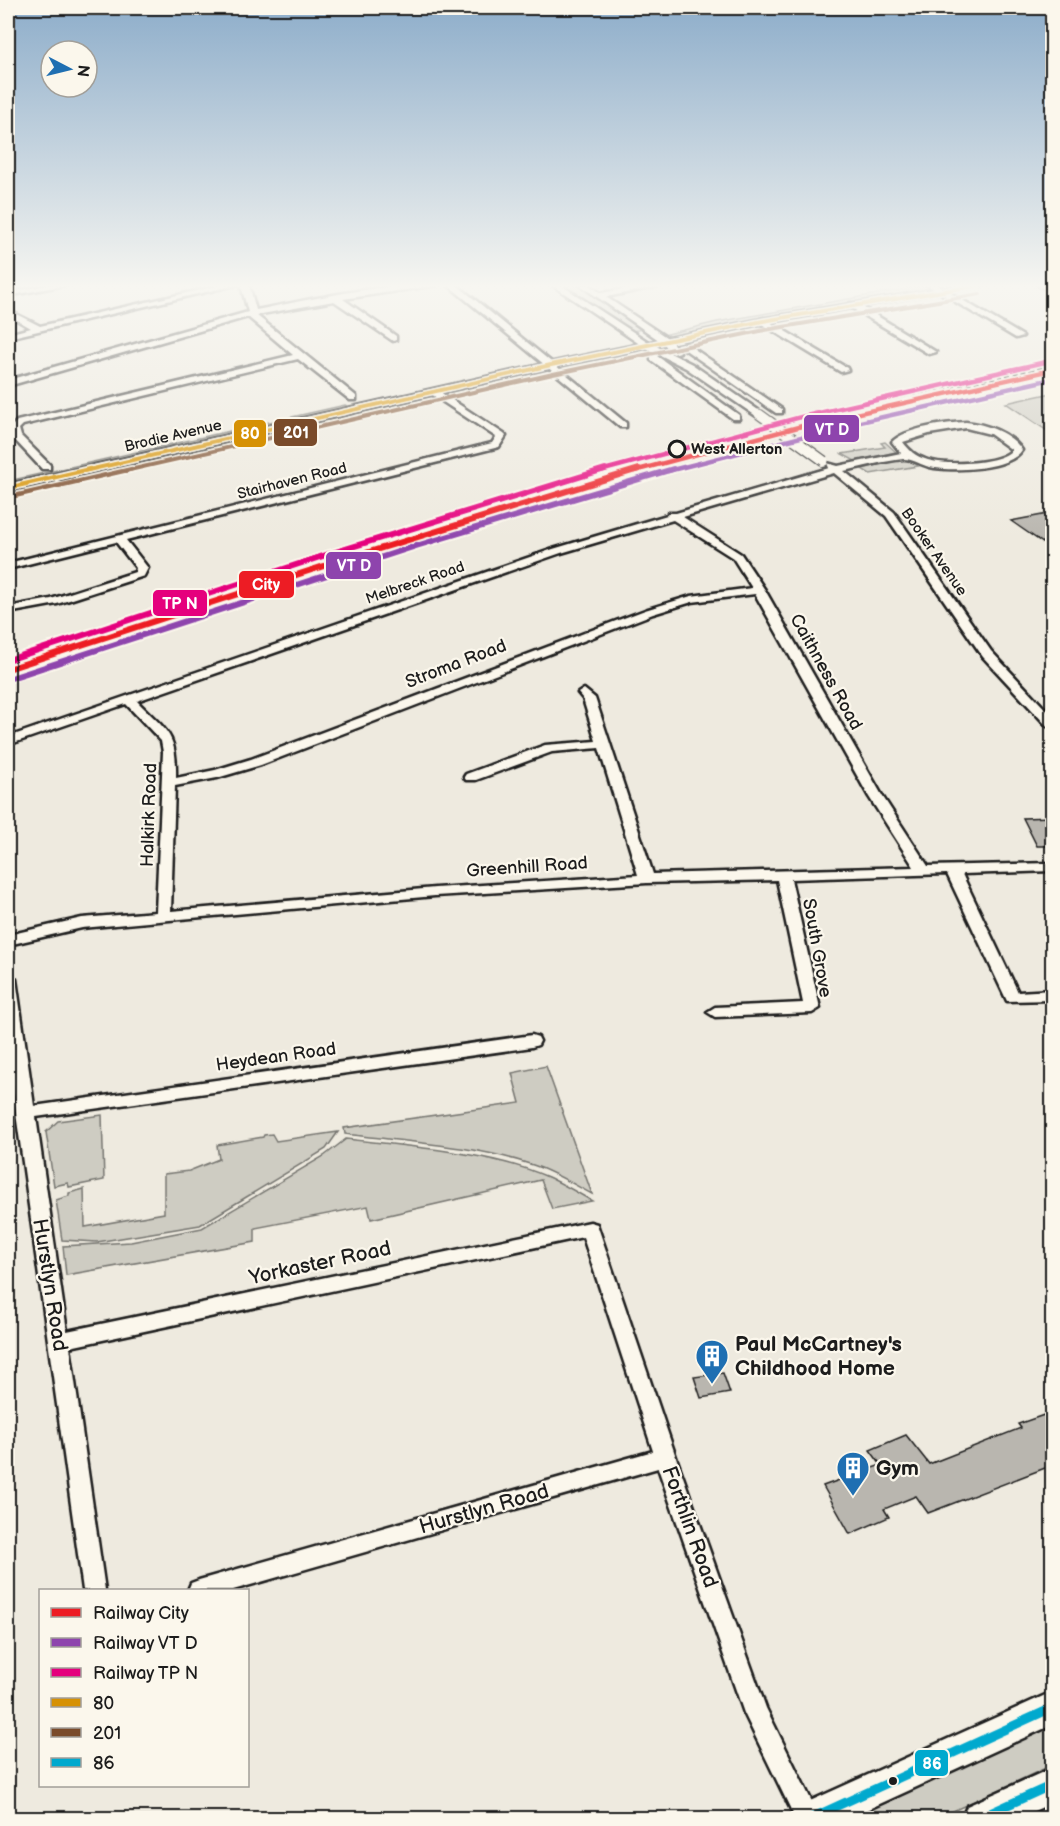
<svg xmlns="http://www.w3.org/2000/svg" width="1060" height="1826" font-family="'Balsamiq Sans',sans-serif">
	<rect width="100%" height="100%" fill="#eeeadf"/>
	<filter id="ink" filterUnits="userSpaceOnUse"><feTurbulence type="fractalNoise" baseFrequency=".0167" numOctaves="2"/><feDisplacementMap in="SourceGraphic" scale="12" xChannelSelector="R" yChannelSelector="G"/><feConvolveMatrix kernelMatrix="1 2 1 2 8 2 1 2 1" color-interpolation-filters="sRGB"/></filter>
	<g filter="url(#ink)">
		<g fill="#ceccc2" stroke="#75746f" stroke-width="1.5">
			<path d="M564,285H578L643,329L632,331Z"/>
			<path d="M923,286L931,288L672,338L667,334L717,322Z"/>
			<path d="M1052,393V434L1006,403Z"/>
			<path d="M345,405L352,409L8,488V481Z"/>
			<path d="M885,442L896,452L855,461L842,454L885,447L881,443Z"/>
			<path d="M901,459L909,460L918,466L870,474L862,469Z"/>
			<path d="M546,1066L592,1194C573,1184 554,1172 533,1165C474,1145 407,1142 345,1134L344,1128L520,1103L512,1073Z"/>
			<path d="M102,1115L104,1180L69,1187L68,1183L54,1186L46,1132L58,1121Z"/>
			<path d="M338,1132L326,1149L200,1225L97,1242L62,1240L56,1200L69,1196V1193L84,1189L85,1227L164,1213V1174L189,1171L219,1159L217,1145L263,1137L264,1135L272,1134L276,1141Z"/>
			<path d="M346,1139C407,1146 492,1152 548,1177C563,1184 578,1193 592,1201L552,1209L541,1180L371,1219L368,1206L255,1228V1242L66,1275L63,1246L131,1242L202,1228L324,1156Z"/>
			<path d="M1052,1721V1765L938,1818H836Z"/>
		</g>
		<g fill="#b9b6af" stroke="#1c1c1c" stroke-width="1.5">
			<path d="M1053,513V550L1011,521Z"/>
			<path d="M1053,817V846H1037L1023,818Z"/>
			<path d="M723,1373L730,1393L701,1398L694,1377Z"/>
			<path d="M1044,1415L1053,1426V1465L928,1513L916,1496L884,1509L889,1517L850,1534L823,1486L881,1465L870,1450L906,1435L929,1464L1021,1428L1018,1424Z"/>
		</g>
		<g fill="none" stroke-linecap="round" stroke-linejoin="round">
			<g stroke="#1c1c1c" stroke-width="5">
				<g id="minor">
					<path d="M48,285H65L8,296V292Z"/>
					<path d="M222,285H236L8,338V334L31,328L8,315V310L40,326Z"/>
					<path d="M241,285H249L256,310C315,299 378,283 438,285L343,299L396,336V340L393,341L334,301L256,315L356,396V400H350L298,359L23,425L19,429L21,436L50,465V469H42L14,439L9,429L17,421L293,355L248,317L8,386V380L248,312Z"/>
					<path d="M448,285H457L626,423V427H620Z"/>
					<path d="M552,285H561L650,343L692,364L764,414L756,416L686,368L644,347Z"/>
					<path d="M580,285H589L601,293L647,285H665L606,297L669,339L680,352L673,354L663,343Z"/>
					<path d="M927,285H937L1023,336L1016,338Z"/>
					<path d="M1038,285H1047L1052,288V293Z"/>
					<path d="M850,303H856L936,352L929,354L850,307Z"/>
					<path d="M763,318L847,368L848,370L841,372L760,323V319Z"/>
					<path d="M687,344L782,409V413H776L684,349V345Z"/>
					<path d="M651,356H657L739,415V419H733L651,360Z"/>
					<path d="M431,390H437L504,434L506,436L499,447L126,540L148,568L144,576L57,604L8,613V607L51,599L135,572L136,568L116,542L8,569V563L492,443L496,437L431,394Z"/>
					<path d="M966,422C986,424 1011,433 1022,450C1010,470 951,472 930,467C921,465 911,458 903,459C884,461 863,467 844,471L894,512L991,651L1052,716V727L1047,726L983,657L886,516L834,473L683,517L741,554L765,590L883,797L928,866L1052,863V871L962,874L1018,992L1052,990V1000L1007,1001L947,874L791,879L820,1008L812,1013L715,1017L707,1012L715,1007L803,1003L777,880L647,883L435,896L82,928L8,945V935L82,918L156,912L163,752L161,741L126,704L8,745V737L553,549L667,515L668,513H676L829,468L827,463L838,466L901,453L892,442C905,428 947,423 966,422ZM966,428L990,434L1012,450C999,465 943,466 925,459C915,456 909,450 903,442L929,434ZM673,520L733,558L752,588L691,596L645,610L251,759L215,770L176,778C177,732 167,732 137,701L561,553ZM755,594L869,797L914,867L653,874L595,698L584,689L578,693L583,699L596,741L545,745L466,774L464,777L466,780H476L552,752L599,748L638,875L435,888L171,911L175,786L217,778L261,765L653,614L692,602Z"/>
					<path d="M8,974L16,979L34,1106L532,1035L538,1037L540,1041L538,1045L532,1047L36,1117L67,1331L590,1222L597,1224L676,1457L766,1708L820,1818H795L744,1713L658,1468L233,1590H188L191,1583L199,1580L653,1451L583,1237L70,1347L105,1590H83L16,1113L8,1033Z"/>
				</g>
			</g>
			<g stroke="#1c1c1c" stroke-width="4">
				<path id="tertiary" d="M962,285H984L763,324L551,368L8,492V484L551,362L763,318Z"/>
			</g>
			<g stroke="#1c1c1c" stroke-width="5">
				<g id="secondary">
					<path d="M1052,1692V1725L849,1818H794L799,1806Z"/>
					<path d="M1052,1768V1803L1018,1818H962L967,1806Z"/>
				</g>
			</g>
			<use href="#minor" fill="#fbf7ec" fill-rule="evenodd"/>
			<use href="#tertiary" fill="#fbf7ec" fill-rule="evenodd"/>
			<use href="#secondary" fill="#fbf7ec" fill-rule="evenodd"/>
			<path stroke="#1c1c1c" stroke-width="3" stroke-dasharray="5 3" stroke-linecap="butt" d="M593,471L752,428L1052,365"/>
			<path stroke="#1c1c1c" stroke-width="4" stroke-dasharray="7 4" stroke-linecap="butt" d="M8,660L598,469"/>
			<g stroke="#1c1c1c" stroke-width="12" stroke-linecap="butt">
				<path id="minor-bridge" d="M759,414L824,461"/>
			</g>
			<use href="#minor-bridge" stroke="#fbf7ec" stroke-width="9"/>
			<g stroke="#fbf7ec" stroke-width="7">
				<path id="bus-1-far1" d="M84,471L551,365L763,321L979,285"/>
			</g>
			<g stroke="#fbf7ec" stroke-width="8">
				<path id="bus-1" d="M8,488L90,469"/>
			</g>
			<g stroke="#fbf7ec" stroke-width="7">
				<path id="bus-2-far1" d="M125,471L553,374L765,330L980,294"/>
			</g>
			<g stroke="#fbf7ec" stroke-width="8">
				<path id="bus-2" d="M10,497L132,469"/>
			</g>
			<g stroke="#fbf7ec" stroke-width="14">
				<g id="bus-3">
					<path d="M811,1818L1052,1708"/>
					<path d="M979,1818L1052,1785"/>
				</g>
			</g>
			<use href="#bus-1-far1" stroke="#d69104" stroke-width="4"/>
			<use href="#bus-1" stroke="#d69104" stroke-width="4.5"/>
			<use href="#bus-2-far1" stroke="#7a4b2a" stroke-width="4"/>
			<use href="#bus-2" stroke="#7a4b2a" stroke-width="4.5"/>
			<use href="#bus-3" stroke="#00a9ce" stroke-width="9"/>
			<g stroke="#fbf7ec" stroke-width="8">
				<path id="rail-1-far1" d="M634,471L802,426L1052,370"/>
			</g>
			<g stroke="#fbf7ec" stroke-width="10">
				<path id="rail-1" d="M8,669L330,564L639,469"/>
			</g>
			<g stroke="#fbf7ec" stroke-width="8">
				<path id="rail-2-far1" d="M668,471L856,423L1052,379"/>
			</g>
			<g stroke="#fbf7ec" stroke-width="10">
				<path id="rail-2" d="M11,678L416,546L673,469"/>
			</g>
			<g stroke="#fbf7ec" stroke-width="8">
				<path id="rail-3-far1" d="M600,471L801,417L1050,361"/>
			</g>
			<g stroke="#fbf7ec" stroke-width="10">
				<path id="rail-3" d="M8,660L329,554L605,469"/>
			</g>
			<use href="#rail-1-far1" stroke="#ed1c24" stroke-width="4.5"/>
			<use href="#rail-1" stroke="#ed1c24" stroke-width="6"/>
			<use href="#rail-2-far1" stroke="#8e44ad" stroke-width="4.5"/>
			<use href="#rail-2" stroke="#8e44ad" stroke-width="6"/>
			<use href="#rail-3-far1" stroke="#e5007d" stroke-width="4.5"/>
			<use href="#rail-3" stroke="#e5007d" stroke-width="6"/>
		</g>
	</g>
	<linearGradient id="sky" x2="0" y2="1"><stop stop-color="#8dadca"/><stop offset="0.53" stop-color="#f7f6f1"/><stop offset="1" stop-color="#f7f6f1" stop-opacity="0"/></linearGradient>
	<rect width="1060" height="540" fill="url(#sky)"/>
	<defs>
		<g id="building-pin" transform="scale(1.725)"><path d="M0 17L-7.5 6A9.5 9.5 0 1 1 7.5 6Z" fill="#1f6fb2" stroke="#fbf7ec"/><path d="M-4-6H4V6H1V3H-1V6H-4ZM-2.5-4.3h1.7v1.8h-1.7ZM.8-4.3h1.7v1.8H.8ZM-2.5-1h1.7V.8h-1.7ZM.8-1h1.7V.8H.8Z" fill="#fff"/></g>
	</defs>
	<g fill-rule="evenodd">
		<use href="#building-pin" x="712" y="1356"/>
		<use href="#building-pin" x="853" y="1468"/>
	</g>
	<circle fill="#fbf7ec" stroke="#1c1c1c" stroke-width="3" cx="677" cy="449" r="8"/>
	<circle fill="#1c1c1c" stroke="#fbf7ec" stroke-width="2" cx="893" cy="1781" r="5"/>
	<g text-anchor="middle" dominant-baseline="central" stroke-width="4.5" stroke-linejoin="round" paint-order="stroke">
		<g font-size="15" fill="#1c1c1c" stroke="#fbf7ec">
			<text transform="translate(173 436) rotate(-13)">Brodie Avenue</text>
			<text transform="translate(292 481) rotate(-14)">Stairhaven Road</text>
			<text transform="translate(934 552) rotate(55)">Booker Avenue</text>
			<text transform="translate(415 583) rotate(-19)">Melbreck Road</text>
		</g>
		<g font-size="15" font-weight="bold" fill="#1c1c1c" stroke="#fbf7ec" text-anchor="start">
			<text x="691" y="449">West Allerton</text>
		</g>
		<g font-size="18" fill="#1c1c1c" stroke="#fbf7ec">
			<text transform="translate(456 664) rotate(-21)">Stroma Road</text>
			<text transform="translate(826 672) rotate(61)">Caithness Road</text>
			<text transform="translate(149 815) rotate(-88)">Halkirk Road</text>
			<text transform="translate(527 867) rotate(-4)">Greenhill Road</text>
			<text transform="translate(817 948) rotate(80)">South Grove</text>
			<text transform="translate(276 1057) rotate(-8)">Heydean Road</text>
		</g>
		<g font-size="21" fill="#1c1c1c" stroke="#fbf7ec">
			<text transform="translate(320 1263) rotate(-12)">Yorkaster Road</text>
			<text transform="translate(50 1285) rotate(81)">Hurstlyn Road</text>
			<text transform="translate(484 1509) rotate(-16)">Hurstlyn Road</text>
			<text transform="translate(690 1527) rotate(70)">Forthlin Road</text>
		</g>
		<g font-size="21" font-weight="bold" fill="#1c1c1c" stroke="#fbf7ec" text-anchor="start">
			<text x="735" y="1344">Paul McCartney's<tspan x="735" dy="24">Childhood Home</tspan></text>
			<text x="876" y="1468">Gym</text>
		</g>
	</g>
	<g stroke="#fbf7ec" stroke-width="2">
		<rect x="803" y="414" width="57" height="29" rx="6" fill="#8e44ad"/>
		<rect x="273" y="418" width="45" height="29" rx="6" fill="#7a4b2a"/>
		<rect x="233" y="419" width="34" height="29" rx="6" fill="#d69104"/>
		<rect x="325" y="551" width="57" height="29" rx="6" fill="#8e44ad"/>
		<rect x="238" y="570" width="57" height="29" rx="6" fill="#ed1c24"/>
		<rect x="152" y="589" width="56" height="28" rx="6" fill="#e5007d"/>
		<rect x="914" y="1749" width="35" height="28" rx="6" fill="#00a9ce"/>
	</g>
	<g font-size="16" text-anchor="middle" font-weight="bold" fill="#fff">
		<text x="832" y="435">VT D</text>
		<text x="296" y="438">201</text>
		<text x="250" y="439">80</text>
		<text x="354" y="571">VT D</text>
		<text x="266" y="590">City</text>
		<text x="180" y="609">TP N</text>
		<text x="932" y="1769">86</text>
	</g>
	<rect width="1060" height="1826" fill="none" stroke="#fbf7ec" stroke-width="30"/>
	<rect x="15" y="15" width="1030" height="1796" fill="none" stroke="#1c1c1c" stroke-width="2" filter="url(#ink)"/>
	<rect x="39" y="1589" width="210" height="198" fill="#fbf7ec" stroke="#a29f99" stroke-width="1.5"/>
	<rect x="51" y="1608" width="30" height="9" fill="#ed1c24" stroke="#a29f99" stroke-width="1.5"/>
	<text x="93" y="1619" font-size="18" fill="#1c1c1c">Railway City</text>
	<rect x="51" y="1638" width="30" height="9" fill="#8e44ad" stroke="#a29f99" stroke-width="1.5"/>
	<text x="93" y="1649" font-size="18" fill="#1c1c1c">Railway VT D</text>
	<rect x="51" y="1668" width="30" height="9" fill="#e5007d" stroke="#a29f99" stroke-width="1.5"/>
	<text x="93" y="1679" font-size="18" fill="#1c1c1c">Railway TP N</text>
	<rect x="51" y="1698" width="30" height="9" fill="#d69104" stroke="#a29f99" stroke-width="1.5"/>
	<text x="93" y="1709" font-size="18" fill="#1c1c1c">80</text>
	<rect x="51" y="1728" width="30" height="9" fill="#7a4b2a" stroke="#a29f99" stroke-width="1.5"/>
	<text x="93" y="1739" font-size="18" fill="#1c1c1c">201</text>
	<rect x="51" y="1758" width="30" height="9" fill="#00a9ce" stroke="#a29f99" stroke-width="1.5"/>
	<text x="93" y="1769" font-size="18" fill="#1c1c1c">86</text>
	<g transform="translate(69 69) rotate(97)"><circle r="28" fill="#fbf7ec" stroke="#a29f99" stroke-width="1.5"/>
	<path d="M0-4.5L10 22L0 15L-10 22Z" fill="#1f6fb2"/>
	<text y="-9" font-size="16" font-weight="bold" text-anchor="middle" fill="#1c1c1c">N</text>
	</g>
</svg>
